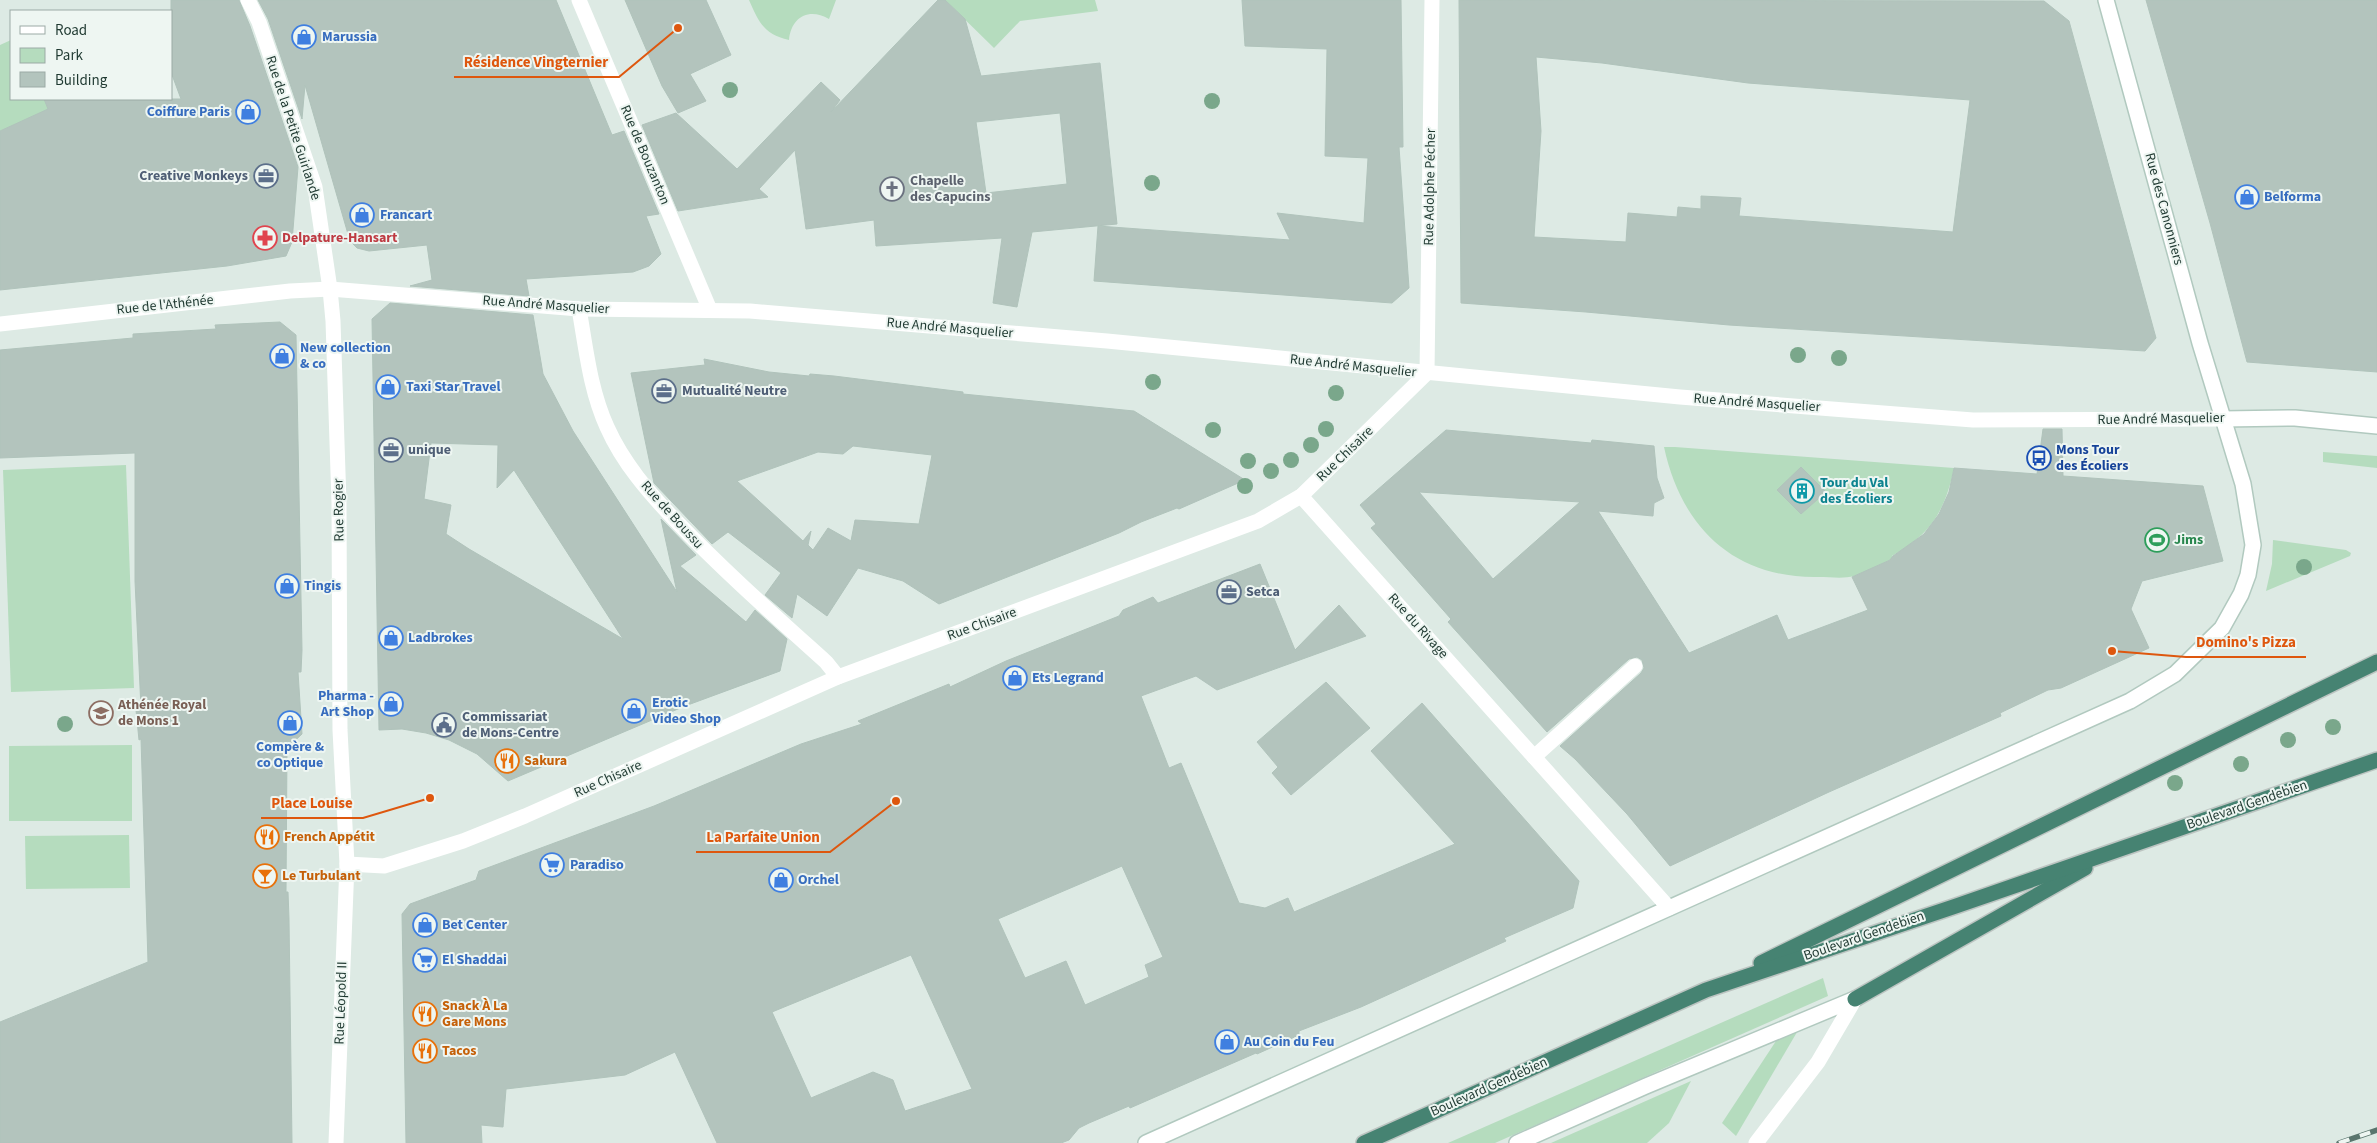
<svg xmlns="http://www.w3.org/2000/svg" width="2377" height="1143" font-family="'Source Sans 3',sans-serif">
	<rect width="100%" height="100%" fill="#ddeae4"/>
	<g fill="#b5dcbe">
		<path d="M749,0H836L829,19C809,7 791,17 789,40C764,34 759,23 749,0Z"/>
		<path d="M945,0H1095L1098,11L1020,21L994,48Z"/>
		<path d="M11,40V99H44L50,112L0,131V45Z"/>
		<path d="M1664,447H1675L1954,468C1945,511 1931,534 1892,556V559C1880,564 1867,572 1854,576C1844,579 1830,577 1819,577C1734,579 1681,527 1664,447Z"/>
		<path d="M2323,452L2377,456V468L2323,462Z"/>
		<path d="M126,465L134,688L11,692L3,470Z"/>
		<path d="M2273,540L2346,550L2351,553L2350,556L2266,591L2272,564Z"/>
		<path d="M132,745V821H9V746Z"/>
		<path d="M129,835L130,888L26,889L25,836Z"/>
		<path d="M1823,978L1828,996L1495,1143H1448Z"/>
		<path d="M1800,1027L1736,1136L1722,1123L1776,1041Z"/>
		<path d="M1691,1081L1669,1123L1647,1143H1551Z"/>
	</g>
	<g fill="#b3c4bd" stroke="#b0c3bb" fill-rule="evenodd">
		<path d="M171,0H239L250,26L298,167L292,242L286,256L227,266L0,290V131L48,109L44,99H181L171,72Z"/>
		<path d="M258,0H556L612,135L624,131L659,214L646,216L661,254L649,266L633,272L526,279L529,296L410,286L432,280L427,245L369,251L357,248L350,241L305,85L302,119L268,19Z"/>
		<path d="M625,0H706L731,55L690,74L706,101L678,113L662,86Z"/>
		<path d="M938,0H945L965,19L981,76L1100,63L1117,224L1032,232L1017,307L993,303L1002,238L876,246L874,220L806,229L795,150L759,189L768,197L678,211L642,125L676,113L737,169L821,82L840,100L831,112ZM1060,113L1067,184L986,193L976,122Z"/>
		<path d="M1242,0H1401L1403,147H1399L1409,288L1392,303L1094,281L1098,226L1290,240L1277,213L1364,223L1368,158L1325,156L1327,49L1245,46Z"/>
		<path d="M1459,0L2044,1L2069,21L2156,338L2145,351L1729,325L1586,312L1461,303ZM1536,57L1602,63L1748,83L1970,100L1953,232L1739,216L1741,198L1701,196V209L1678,207L1677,217L1628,213L1626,242L1534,237L1541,131Z"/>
		<path d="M2146,0H2377V372L2247,362L2210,223Z"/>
		<path d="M390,303L533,315L543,374L573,431L677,592L661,519L696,555L680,566L746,622L755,610L787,639L780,671L685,706L508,781L477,754L449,740L426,733L402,729L379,730L372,319ZM431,443L498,445L497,488L514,470L623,639L469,549L446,534L451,505L424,499Z"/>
		<path d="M280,322L296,335L302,650L301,672H298L302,734L287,748L286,892H288L289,919L292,1143H0V1022L148,962L141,739L139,740L136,710L141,708L135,581V453L0,458V350L133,338V334L216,329L215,325Z"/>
		<path d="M704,359L769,372L809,376L810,374L834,376L963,392V394L1134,411L1245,480L1179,509L1177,508L1141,522L1119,533L939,604L903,581L858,568L827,616L797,594L792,618L765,595L781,573L728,532L712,544L654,483L631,373L705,365ZM853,446L932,455L919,524L855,520L851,541L828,528L813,550L808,545L811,531L803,541L737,481L818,452L843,454Z"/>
		<path d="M2043,429H2062L2063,476L2203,486L2223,561L2142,581L2131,609L2149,648L2061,688L2048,690L2000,713L2001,716L1829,792L1670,866L1627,814L1575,759L1560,746L1641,673L1644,668L1642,660L1637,657L1629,659L1547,732L1448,622L1451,619L1371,528L1376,524L1360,505L1446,430L1591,443L1592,440L1654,446L1657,478L1664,498L1654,503L1653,516L1598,511L1689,653L1777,615L1788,640L1868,610L1852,577L1890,560L1893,556L1924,534L1939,514L1949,492L1954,468L2037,474ZM1419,492L1580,502L1493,579Z"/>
		<path d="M1801,467L1826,492L1801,514L1777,490Z"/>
		<path d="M1260,564L1295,650L1339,605L1366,636L1217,690L1196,676L1141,696L1169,768L1181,763L1239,903L1265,908L1288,898L1294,912L1455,844L1371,751L1422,703L1579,881L1573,908L1504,938L1506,941L1361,1007L1299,1031V1035L1257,1054L1256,1053L1130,1108L1129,1106L1089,1123L1079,1128L1069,1140L1061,1143H717L675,1052L625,1075L506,1089L503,1127L481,1125L482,1143H406L402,914L410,904L476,880L479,871L654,806L801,744L862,724L858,721L949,684L950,687L1006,661L1119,616L1123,610L1153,597L1158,603ZM1122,866L1163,957L1145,965L1149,977L1085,1005L1066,961L1025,978L998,919ZM911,955L972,1089L905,1111L893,1080L873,1072L811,1098L772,1012Z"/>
		<path d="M1326,682L1370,728L1291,795L1272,773L1278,767L1257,742Z"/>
	</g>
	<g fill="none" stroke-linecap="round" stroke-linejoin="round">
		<g stroke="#b1c9bf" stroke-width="18">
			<g id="secondary">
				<path d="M2222,419L2295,418L2377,426"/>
				<path d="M1146,1143L2130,701L2175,674L2222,628L2241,594L2248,575L2253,545L2243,484L2200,343L2106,0"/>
				<path d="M1517,1143L1646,1086L1855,999"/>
			</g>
		</g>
		<g stroke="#bcc4c1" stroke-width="18">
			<g id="trunk">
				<path d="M1761,963L2377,662"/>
				<path d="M1855,999L2085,868"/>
				<path d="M1364,1143L1706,990L1956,906L2377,760"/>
			</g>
		</g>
		<path stroke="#fff" stroke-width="15" d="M1756,1143L1818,1062L1855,999"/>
		<g stroke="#fff" stroke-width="15">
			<path d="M579,0L710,310"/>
			<path d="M579,309C586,348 590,390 607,427C623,463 649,493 676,521C724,571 775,616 826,662L838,677"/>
			<path d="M0,324L290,291L330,289L579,309L750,311L1107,341L1680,397L1973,420L2222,419"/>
			<path d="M1427,373L1432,0"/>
			<path d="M1301,496L1669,908"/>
			<path d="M1534,757L1635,666"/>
			<path d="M347,864L384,866L463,841L525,816L838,677L1258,521L1301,496L1427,373"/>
		</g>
		<path stroke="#fff" stroke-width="15" d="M248,0L259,22L315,187L330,289L333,321L339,503L340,730L347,864L336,1143"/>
		<use href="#secondary" stroke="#fff" stroke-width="15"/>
		<use href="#trunk" stroke="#468372" stroke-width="15"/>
		<g stroke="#59756d" stroke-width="5.5">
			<path id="rail" d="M2339,1143L2377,1130"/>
		</g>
		<use href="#rail" stroke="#eef6f2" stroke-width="4" stroke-dasharray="11" stroke-linecap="butt"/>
	</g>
	<g fill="#7aa78b">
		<circle cx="730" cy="90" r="8"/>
		<circle cx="1212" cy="101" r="8"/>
		<circle cx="1152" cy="183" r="8"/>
		<circle cx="1798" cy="355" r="8"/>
		<circle cx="1839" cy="358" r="8"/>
		<circle cx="1153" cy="382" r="8"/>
		<circle cx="1336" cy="393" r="8"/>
		<circle cx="1326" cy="429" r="8"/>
		<circle cx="1213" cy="430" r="8"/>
		<circle cx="1311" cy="445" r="8"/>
		<circle cx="1291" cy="460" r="8"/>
		<circle cx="1248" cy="461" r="8"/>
		<circle cx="1271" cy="471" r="8"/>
		<circle cx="1245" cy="486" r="8"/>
		<circle cx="2304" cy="567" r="8"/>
		<circle cx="65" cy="724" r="8"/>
		<circle cx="2333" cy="727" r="8"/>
		<circle cx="2288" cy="740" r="8"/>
		<circle cx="2241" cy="764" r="8"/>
		<circle cx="2175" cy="783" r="8"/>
	</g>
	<defs>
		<g id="shop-ring" transform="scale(1.25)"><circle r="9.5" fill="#eef6f2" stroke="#3f7fe0" stroke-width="1.5"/><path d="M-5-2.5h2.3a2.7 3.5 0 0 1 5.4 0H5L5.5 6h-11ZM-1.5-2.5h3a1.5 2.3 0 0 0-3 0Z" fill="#3f7fe0"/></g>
		<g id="office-ring" transform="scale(1.25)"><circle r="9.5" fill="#eef6f2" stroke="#5c6f8a" stroke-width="1.5"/><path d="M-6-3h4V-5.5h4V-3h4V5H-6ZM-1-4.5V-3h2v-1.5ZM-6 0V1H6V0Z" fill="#5c6f8a"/></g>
		<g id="church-ring" transform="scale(1.25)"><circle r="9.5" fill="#eef6f2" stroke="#6b7280" stroke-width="1.5"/><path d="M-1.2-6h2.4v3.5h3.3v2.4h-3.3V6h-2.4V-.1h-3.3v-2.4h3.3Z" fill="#6b7280"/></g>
		<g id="pharmacy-ring" transform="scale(1.25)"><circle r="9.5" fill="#eef6f2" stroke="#e0444e" stroke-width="1.5"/><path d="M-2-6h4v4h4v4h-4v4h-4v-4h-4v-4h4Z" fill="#e0444e"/></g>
		<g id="bus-ring" transform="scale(1.25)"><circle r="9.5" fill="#eef6f2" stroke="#1a4fb4" stroke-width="1.5"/><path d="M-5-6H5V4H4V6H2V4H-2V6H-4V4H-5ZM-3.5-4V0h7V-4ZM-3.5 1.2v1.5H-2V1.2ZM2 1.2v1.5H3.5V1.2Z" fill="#1a4fb4"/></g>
		<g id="building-ring" transform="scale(1.25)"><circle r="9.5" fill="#eef6f2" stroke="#0f9aa8" stroke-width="1.5"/><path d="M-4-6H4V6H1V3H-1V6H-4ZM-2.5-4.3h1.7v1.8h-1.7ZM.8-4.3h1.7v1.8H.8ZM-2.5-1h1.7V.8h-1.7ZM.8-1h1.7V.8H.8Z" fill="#0f9aa8"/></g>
		<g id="stadium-ring" transform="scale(1.25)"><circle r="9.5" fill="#eef6f2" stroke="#2e9e5b" stroke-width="1.5"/><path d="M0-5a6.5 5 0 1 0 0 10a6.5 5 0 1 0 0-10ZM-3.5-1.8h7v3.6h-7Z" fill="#2e9e5b"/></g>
		<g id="school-ring" transform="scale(1.25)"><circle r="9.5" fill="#eef6f2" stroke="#8d6e63" stroke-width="1.5"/><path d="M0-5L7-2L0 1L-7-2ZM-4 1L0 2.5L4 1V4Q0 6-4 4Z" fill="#8d6e63"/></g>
		<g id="civic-ring" transform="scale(1.25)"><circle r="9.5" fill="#eef6f2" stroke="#5c6f8a" stroke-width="1.5"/><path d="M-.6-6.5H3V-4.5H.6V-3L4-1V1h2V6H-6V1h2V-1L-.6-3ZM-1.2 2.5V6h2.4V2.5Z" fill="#5c6f8a"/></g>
		<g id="restaurant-ring" transform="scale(1.25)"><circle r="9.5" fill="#eef6f2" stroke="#e8710a" stroke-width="1.5"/><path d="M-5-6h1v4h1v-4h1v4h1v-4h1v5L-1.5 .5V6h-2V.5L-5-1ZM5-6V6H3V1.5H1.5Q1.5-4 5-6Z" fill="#e8710a"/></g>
		<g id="supermarket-ring" transform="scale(1.25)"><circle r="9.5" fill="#eef6f2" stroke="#3f7fe0" stroke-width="1.5"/><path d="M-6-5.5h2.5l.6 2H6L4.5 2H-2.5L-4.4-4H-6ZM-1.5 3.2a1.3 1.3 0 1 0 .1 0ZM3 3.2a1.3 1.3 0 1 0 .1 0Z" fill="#3f7fe0"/></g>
		<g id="bar-ring" transform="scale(1.25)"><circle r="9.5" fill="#eef6f2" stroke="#e8710a" stroke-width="1.5"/><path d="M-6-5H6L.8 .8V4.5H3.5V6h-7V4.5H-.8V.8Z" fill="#e8710a"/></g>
	</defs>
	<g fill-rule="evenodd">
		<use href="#shop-ring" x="304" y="37"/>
		<use href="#shop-ring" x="248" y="112"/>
		<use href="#office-ring" x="266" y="176"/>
		<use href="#church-ring" x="892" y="189"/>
		<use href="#shop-ring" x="2247" y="197"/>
		<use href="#shop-ring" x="362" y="215"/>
		<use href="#pharmacy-ring" x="265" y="238"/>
		<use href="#shop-ring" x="282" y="356"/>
		<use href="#shop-ring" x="388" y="387"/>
		<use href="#office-ring" x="664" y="391"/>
		<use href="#office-ring" x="391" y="450"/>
		<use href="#bus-ring" x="2039" y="458"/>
		<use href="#building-ring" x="1802" y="491"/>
		<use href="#stadium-ring" x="2157" y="540"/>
		<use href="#shop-ring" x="287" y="586"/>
		<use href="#office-ring" x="1229" y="592"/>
		<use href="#shop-ring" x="391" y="638"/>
		<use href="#shop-ring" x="1015" y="678"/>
		<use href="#shop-ring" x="391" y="704"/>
		<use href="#shop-ring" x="634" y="711"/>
		<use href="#school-ring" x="101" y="713"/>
		<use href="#shop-ring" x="290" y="723"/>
		<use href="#civic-ring" x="444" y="725"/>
		<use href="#restaurant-ring" x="507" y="761"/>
		<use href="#restaurant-ring" x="267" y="837"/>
		<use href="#supermarket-ring" x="552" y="865"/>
		<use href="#bar-ring" x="265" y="876"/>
		<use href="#shop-ring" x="781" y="880"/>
		<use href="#shop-ring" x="425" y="925"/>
		<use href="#supermarket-ring" x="425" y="960"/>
		<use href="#restaurant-ring" x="425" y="1014"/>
		<use href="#shop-ring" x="1227" y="1042"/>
		<use href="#restaurant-ring" x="425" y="1051"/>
	</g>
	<g text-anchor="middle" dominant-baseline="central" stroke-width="4" stroke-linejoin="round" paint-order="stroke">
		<g font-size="14" font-weight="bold" fill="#366cbe" stroke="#eef6f2" text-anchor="start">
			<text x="322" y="37">Marussia</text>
			<text x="230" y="112" text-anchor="end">Coiffure Paris</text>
			<text x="2264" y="197">Belforma</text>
			<text x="380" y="215">Francart</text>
			<text x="300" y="348">New collection<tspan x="300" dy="16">&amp; co</tspan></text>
			<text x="406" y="387">Taxi Star Travel</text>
			<text x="304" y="586">Tingis</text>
			<text x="408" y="638">Ladbrokes</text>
			<text x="1032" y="678">Ets Legrand</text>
			<text x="374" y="696" text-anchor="end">Pharma -<tspan x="374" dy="16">Art Shop</tspan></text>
			<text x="652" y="703">Erotic<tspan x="652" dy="16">Video Shop</tspan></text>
			<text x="290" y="747" text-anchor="middle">Compère &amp;<tspan x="290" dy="16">co Optique</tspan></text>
			<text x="570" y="865">Paradiso</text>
			<text x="798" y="880">Orchel</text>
			<text x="442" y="925">Bet Center</text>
			<text x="442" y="960">El Shaddai</text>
			<text x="1244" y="1042">Au Coin du Feu</text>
		</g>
		<g font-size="14" fill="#1f3931" stroke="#eef6f2">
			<text transform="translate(293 128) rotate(72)">Rue de la Petite Guirlande</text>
			<text transform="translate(645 155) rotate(67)">Rue de Bouzanton</text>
			<text transform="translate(1430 187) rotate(-89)">Rue Adolphe Pécher</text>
			<text transform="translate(2164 209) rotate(75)">Rue des Canonniers</text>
			<text transform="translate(165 305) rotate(-6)">Rue de l'Athénée</text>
			<text transform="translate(546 305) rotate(4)">Rue André Masquelier</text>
			<text transform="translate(950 328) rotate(5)">Rue André Masquelier</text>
			<text transform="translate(1353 366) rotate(6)">Rue André Masquelier</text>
			<text transform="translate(1757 403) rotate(4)">Rue André Masquelier</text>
			<text transform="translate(2161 419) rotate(-1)">Rue André Masquelier</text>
			<text transform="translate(1345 454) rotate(-44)">Rue Chisaire</text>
			<text transform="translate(339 510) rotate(-91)">Rue Rogier</text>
			<text transform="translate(672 515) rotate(48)">Rue de Boussu</text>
			<text transform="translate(982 624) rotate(-20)">Rue Chisaire</text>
			<text transform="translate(1418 626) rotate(48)">Rue du Rivage</text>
			<text transform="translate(608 779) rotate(-24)">Rue Chisaire</text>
			<text transform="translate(2247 805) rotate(-19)">Boulevard Gendebien</text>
			<text transform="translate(1864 936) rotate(-19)">Boulevard Gendebien</text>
			<text transform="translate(341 1003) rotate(-88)">Rue Léopold II</text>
			<text transform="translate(1489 1087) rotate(-24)">Boulevard Gendebien</text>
		</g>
		<g font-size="14" font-weight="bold" fill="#4e5e75" stroke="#eef6f2" text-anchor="start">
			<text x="248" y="176" text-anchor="end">Creative Monkeys</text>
			<text x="682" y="391">Mutualité Neutre</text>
			<text x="408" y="450">unique</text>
			<text x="1246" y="592">Setca</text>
			<text x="462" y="717">Commissariat<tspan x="462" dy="16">de Mons-Centre</tspan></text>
		</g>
		<g font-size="14" font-weight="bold" fill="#5b616d" stroke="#eef6f2" text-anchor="start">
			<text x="910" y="181">Chapelle<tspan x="910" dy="16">des Capucins</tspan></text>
		</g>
		<g font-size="14" font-weight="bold" fill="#be3a42" stroke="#eef6f2" text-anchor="start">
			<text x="282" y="238">Delpature-Hansart</text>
		</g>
		<g font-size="14" font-weight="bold" fill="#164399" stroke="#eef6f2" text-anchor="start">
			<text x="2056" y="450">Mons Tour<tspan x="2056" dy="16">des Écoliers</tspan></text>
		</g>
		<g font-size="14" font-weight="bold" fill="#0d838f" stroke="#eef6f2" text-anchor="start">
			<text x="1820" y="483">Tour du Val<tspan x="1820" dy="16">des Écoliers</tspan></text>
		</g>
		<g font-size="14" font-weight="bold" fill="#27864d" stroke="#eef6f2" text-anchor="start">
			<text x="2174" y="540">Jims</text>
		</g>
		<g font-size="14" font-weight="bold" fill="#785e54" stroke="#eef6f2" text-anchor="start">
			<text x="118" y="705">Athénée Royal<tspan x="118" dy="16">de Mons 1</tspan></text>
		</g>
		<g font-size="14" font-weight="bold" fill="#c56008" stroke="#eef6f2" text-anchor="start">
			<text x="524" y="761">Sakura</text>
			<text x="284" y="837">French Appétit</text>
			<text x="282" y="876">Le Turbulant</text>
			<text x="442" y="1006">Snack À La<tspan x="442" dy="16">Gare Mons</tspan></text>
			<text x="442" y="1051">Tacos</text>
		</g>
	</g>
	<path fill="none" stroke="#de570e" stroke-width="2" d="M678 28L619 77H454M2112 651L2186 657H2306M430 798L363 818H261M896 801L830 852H696"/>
	<g fill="#de570e" stroke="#eef6f2" stroke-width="2">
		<circle cx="678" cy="28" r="5"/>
		<circle cx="2112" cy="651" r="5"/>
		<circle cx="430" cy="798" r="5"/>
		<circle cx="896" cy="801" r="5"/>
	</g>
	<g font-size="15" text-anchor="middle" font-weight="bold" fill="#de570e" stroke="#eef6f2" stroke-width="4" stroke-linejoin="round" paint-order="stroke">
		<text x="536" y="67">Résidence Vingternier</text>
		<text x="2246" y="647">Domino's Pizza</text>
		<text x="312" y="808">Place Louise</text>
		<text x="763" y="842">La Parfaite Union</text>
	</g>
	<rect x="10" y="10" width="162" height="90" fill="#eef6f2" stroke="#9baaa5"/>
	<rect x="20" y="26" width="25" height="8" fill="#ffffff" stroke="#9baaa5"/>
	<text x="55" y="35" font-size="15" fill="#1f3931">Road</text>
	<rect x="20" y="48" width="25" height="15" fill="#b5dcbe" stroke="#9baaa5"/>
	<text x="55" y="60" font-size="15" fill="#1f3931">Park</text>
	<rect x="20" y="72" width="25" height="15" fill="#b3c4bd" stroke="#9baaa5"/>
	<text x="55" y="85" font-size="15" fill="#1f3931">Building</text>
</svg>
